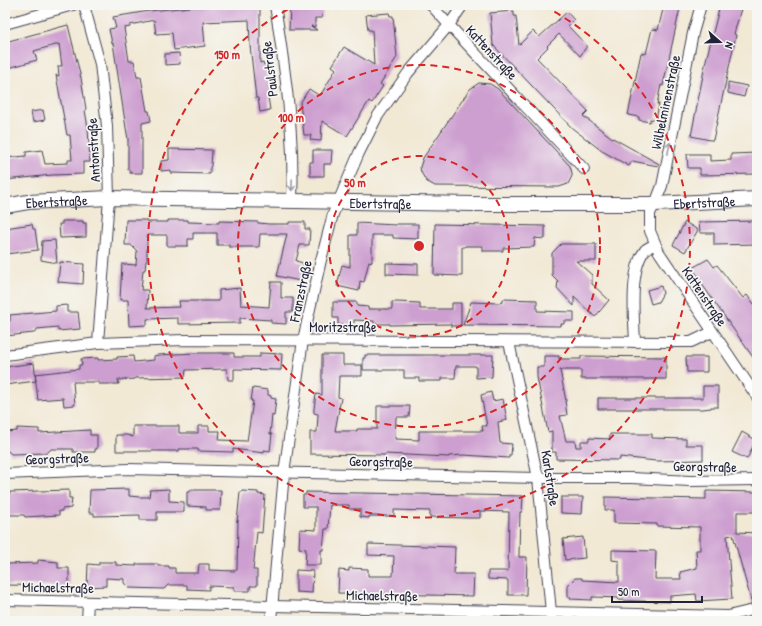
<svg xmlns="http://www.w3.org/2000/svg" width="762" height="626" font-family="'Patrick Hand',sans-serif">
	<rect width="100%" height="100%" fill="#f6f6f2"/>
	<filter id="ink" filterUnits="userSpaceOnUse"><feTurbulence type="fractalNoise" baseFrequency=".025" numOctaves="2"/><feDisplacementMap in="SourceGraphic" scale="8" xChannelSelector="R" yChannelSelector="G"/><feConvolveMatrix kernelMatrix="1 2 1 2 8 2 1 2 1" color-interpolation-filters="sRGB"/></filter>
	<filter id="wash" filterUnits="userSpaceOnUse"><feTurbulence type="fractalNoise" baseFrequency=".012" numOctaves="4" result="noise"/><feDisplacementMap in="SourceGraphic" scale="16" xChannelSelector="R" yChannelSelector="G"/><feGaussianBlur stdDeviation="0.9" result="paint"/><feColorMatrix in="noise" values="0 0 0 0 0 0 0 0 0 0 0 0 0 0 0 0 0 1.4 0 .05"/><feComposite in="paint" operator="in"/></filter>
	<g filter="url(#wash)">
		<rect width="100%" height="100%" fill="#f2e9d5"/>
		<g id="blocks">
			<g fill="#cd9fd0">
				<path d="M260,5V63L263,62L264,65L269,64L271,81H269L271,96L268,97L270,110L260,112L258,98H256L250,45L249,20L203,22L205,46L174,50L172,33L156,34L154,20L130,25V27L124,28L129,61H134L137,77H141L147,111H149L151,121L142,123V173H130V170H128V139L126,128L113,43H112L109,29L116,28L113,17L149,11L191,7Z"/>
				<path d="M290,5L323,6L322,18H315V27L311,26L317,30H289Z"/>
				<path d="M664,5H680V8L663,86L661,85L657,104H659L656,120L650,119V122L639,120V117L628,115L641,53L646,54L652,29L658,30Z"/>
				<path d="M720,5H742L734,34L736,35L713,140H710L691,136L706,60Z"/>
				<path d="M514,11V16H516L519,45L533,31L539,37L567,12L574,20L568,26L587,46L580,56L559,34L547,46L548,47L537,58L588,111L583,116L611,137L659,164L658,166L632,161L629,166L602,151L572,128L493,45L490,13Z"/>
				<path d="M389,13L390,16H393L397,57L380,84L383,86L372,103L369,101L347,136L322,121L321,141L310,140L311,135H304L300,103L309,89L320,96L336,69L332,66L344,47L374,65L372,30H368L366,15Z"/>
				<path d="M68,25L81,78L86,109L85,110L88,128L90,162H83V174L52,175L5,180V158L26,156V152L42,150L45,164L68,163V160H72L70,135H67L56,75L59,76L58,66H62L59,44L34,51L37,60L5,69V42Z"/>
				<path d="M179,53L180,64L165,65V54Z"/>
				<path d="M728,82L747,86L744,97L728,93Z"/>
				<path d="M479,83L490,84L498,89L570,166L572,173V176L568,184L559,187L435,186L426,181L421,172L420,167L423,158L470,89Z"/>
				<path d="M43,110L45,120L33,122L31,112Z"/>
				<path d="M169,149L212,150L211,166L210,167V174L171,173V170L161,171V161L169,160Z"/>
				<path d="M313,150H332L331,164H324V176H310V162H313Z"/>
				<path d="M757,153V174L700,175V168H688L687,154H710V161L731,160V154Z"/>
				<path d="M126,220H147V222H168V220H188V222L219,223V221L258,222V223L269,224H289V222H305V229H310L309,245H300L296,261L303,263L300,281L277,276L287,234H260L259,247H229V245H217V233H193V239H188V246H167V235H147V261H146L145,270H143L141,290H148L147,308L180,307L179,301H219V290L240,288L241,305L269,307L271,282H281V298H293V312H286V324L271,323V320L240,318V323L178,324V318L147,319V325L129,326L128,300H120L122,264L136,265L137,251L131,245H125Z"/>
				<path d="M62,221H83V223H86V237L60,238L59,224H62Z"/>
				<path d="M757,221V244L714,245V233H700L699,222Z"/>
				<path d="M685,222L698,230L685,252L673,245Z"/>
				<path d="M357,223L396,225V224H418V239L393,238V235H372V262L369,261L364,282L360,281L359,291L337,286L342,265L350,267V235H357Z"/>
				<path d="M32,224L33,229H35L38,250L6,254L5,228Z"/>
				<path d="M435,224L545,226V239L535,238L534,247L503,248V251H483V246H465V247H462V276L434,275Z"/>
				<path d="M55,240L57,263L41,260L42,241Z"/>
				<path d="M561,244H596V261H576L592,275V284L609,300L595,317L574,297V306L557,288L558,281L552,275V253Z"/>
				<path d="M708,259L714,267L717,265L743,298L747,295L754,304L757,303V363L699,280L700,279L692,268Z"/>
				<path d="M60,262L84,264L83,284L58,282Z"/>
				<path d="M386,263L418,264V275L386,274Z"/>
				<path d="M661,286L663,293L658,302L651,304L647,290Z"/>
				<path d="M503,299L537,300V311L574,312V321H564V324H561V326L463,325L471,302L499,303L503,302Z"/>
				<path d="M333,302H357V306L368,307V309H392V302H396L420,303V309H452V303H461V326H451V324L390,325V324H374V321L354,320V325H338V318H333Z"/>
				<path d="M67,305V312H78L80,329L58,331V327L37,329L34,333L5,336V321H10V315L56,311V306Z"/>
				<path d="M195,353H234V357H260V353L282,354L281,370L234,369V380H228L227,369L186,370L185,377L135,378V379L118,380L119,384H99V382H73L75,405L64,406L63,398L38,400L35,374L79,369V365H82L81,359L98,358V360L117,359V357L133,356L134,362L154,360V356L158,355Z"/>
				<path d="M322,355H343V365H362V376H339L338,397L341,398L335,431H357V429H377V406H410L409,417H396L395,439L419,440V431H483L482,426H487L481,395L491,392L493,401L503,399L507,420L498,422L500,443L512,444L511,455H509V458L464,455L449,456V457L385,454V455L310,454V432H317L318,414L314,413V409L316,394L322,395Z"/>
				<path d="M365,355H493L492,377L476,378V366H456L455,378H442V381H419V378H404V370H363V358H365Z"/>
				<path d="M544,356H559V359H581V356L666,357V379H581V370H560L566,401H565L567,415L560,416L566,441H575L576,447H581V441H589V438L610,439V434H652V438L686,439V445H703V460L656,461L620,457V460L556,459V452H552V431L548,432L537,377V367H544Z"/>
				<path d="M686,357H707V372H687Z"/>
				<path d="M34,363L36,381L5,385V367Z"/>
				<path d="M703,386H718V407H711V408L703,409H598V398H703Z"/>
				<path d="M253,388L268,390V395L271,396V398L276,399L274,416L272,415L270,434H272L270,451L264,450V453L233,449V452L198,451V449H179V451H116V435H127L133,437V426H179V433H198V426H209V431H220L219,440L247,441L253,401H251Z"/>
				<path d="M17,428L39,429V433L90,430V435H97V449H95V452H73V449H51L47,453L11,454L6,449V432L17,431Z"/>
				<path d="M742,432L756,440L747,459L732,452Z"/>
				<path d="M129,489V496L140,497H149L150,490L169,489V501L184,502V512H157V520H140V515L94,516V513H89L90,490Z"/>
				<path d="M69,490V498H72L71,508L62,509V511H59V515L25,517L24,515H7V509H5V494H10V492Z"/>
				<path d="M190,490H221L220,510H206V507L187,506V492H190Z"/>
				<path d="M242,491L258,492V494L265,495L262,533L257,532L253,570H257V586H250V591H234V587L209,586V590L187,589V585H168L164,589L129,588L124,583V579L106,578V586L87,587L88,564L99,565V562H116V565L136,566V564H158V566H169V568H175V573H198L199,564H209V570L235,571V570H237L238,520L237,522L240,492H242Z"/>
				<path d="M706,491L757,492V512H737V532L757,533V603L752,604L733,535L727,536L732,599L697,601L696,594L670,596V602L618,600V598L595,597H592V600L570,599L571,597H568V585L575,578H582V580L619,582V561L612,560V550L656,551L655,579H681L680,572L697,568L696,550H700V527L657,526V524L614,523V510H605V497L706,499Z"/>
				<path d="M306,492L523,496L522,512H520L519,554V557H527L526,595H508V580L488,579V571H508L509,512L480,511V518H468L430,517V511H429L394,510V516H369V518L360,517V509H349V505H330L328,529H325L323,550H321V565H305L306,549L299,548L300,529L316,530V507H303V495H306Z"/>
				<path d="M561,497H583L582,514L561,513Z"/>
				<path d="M583,537L585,558L565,560L563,539Z"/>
				<path d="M368,544L455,547L454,574H474L473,596L338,593L339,570L349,571V568L368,569V576H393L394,556L368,555Z"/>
				<path d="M38,560L58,562V568H69V586L6,585L7,564L38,563Z"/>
				<path d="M296,570L313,571L312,593L296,592Z"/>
			</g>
		</g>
	</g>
	<g filter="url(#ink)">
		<use href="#blocks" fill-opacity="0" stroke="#414052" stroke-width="1"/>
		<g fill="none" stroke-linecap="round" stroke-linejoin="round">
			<g stroke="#414052" stroke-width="12">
				<g id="street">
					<path d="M84,5L100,64L107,126L109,198L98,343"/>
					<path d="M275,5C285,70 295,136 292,202"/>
					<path d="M431,5L449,25L584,169"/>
					<path d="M701,5L693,33L662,186L655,204L650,213V231L659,252L757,397"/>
					<path d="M5,24L73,5"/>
					<path d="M509,342L538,478L551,612V621"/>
					<path d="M635,342C634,317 629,270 645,250C647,248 652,246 655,244"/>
					<path d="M5,355L98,343L184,340L675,342H691L712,332"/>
					<path d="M5,474L128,469L538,478H632L690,481L757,480"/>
					<path d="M5,600L728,616L757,609"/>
					<path d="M87,621L88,602"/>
					<path d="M271,621L284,473L303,340L321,260L333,214L359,153L377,117L408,73L449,25L463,5"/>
				</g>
			</g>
			<g stroke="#414052" stroke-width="16">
				<g id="secondary">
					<path id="s1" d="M5,206L28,202L109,198L473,204H655L757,199"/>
				</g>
			</g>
			<use href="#street" stroke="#fff" stroke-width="10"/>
			<use href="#secondary" stroke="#fff" stroke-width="14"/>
		</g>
		<defs><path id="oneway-shaft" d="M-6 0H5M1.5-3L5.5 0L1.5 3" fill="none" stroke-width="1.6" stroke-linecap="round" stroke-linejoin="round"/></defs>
		<g stroke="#9c9ca7">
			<use href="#oneway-shaft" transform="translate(669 148) rotate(-78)"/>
			<use href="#oneway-shaft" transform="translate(292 185) rotate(92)"/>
		</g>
	</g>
	<g fill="none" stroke="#d62828" stroke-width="2" stroke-dasharray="7 5">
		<circle cx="419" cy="246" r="90"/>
		<circle cx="419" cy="246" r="181"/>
		<path d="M544 6A271 271 0 1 1 294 6"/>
	</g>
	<g text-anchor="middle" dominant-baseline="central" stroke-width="3.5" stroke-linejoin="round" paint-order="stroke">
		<g font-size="14" fill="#22223b" stroke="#f6f6f2">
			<text transform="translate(492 52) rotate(47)">Kattenstraße</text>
			<text transform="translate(269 69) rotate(-97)">Paulstraße</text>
			<text transform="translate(665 102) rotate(-78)">Wilhelminenstraße</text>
			<text transform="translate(93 150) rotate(-93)">Antonstraße</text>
			<text stroke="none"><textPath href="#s1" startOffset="52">Ebertstraße</textPath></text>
			<text stroke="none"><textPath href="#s1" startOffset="700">Ebertstraße</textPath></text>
			<text stroke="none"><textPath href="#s1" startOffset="376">Ebertstraße</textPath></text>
			<text transform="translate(300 291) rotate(-78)">Franzstraße</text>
			<text transform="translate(705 296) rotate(56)">Kattenstraße</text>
			<text x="343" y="326">Moritzstraße</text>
			<text transform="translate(57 458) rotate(-2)">Georgstraße</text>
			<text transform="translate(381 461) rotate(1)">Georgstraße</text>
			<text transform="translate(705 466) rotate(1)">Georgstraße</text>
			<text transform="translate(551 478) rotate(81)">Karlstraße</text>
			<text transform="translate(58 587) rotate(1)">Michaelstraße</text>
			<text transform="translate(382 595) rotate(1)">Michaelstraße</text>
		</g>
	</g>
	<circle cx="419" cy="246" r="6" fill="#d62828" stroke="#f6f6f2" stroke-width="2"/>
	<g font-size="12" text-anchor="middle" font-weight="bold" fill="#d62828" stroke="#f6f6f2" stroke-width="3.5" stroke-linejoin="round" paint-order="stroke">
		<text x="227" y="59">150 m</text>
		<text x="291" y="122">100 m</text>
		<text x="355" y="187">50 m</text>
	</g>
	<rect width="762" height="626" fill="none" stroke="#f6f6f2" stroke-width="20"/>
	<g transform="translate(720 42) rotate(110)" stroke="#f6f6f2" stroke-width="3" paint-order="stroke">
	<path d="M0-3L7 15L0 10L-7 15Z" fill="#22223b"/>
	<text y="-6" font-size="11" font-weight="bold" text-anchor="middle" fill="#22223b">N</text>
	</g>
	<path d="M612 596v6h90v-6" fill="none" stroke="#22223b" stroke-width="2"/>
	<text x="618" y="596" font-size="12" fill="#22223b" stroke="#f6f6f2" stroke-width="3" paint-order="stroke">50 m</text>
</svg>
